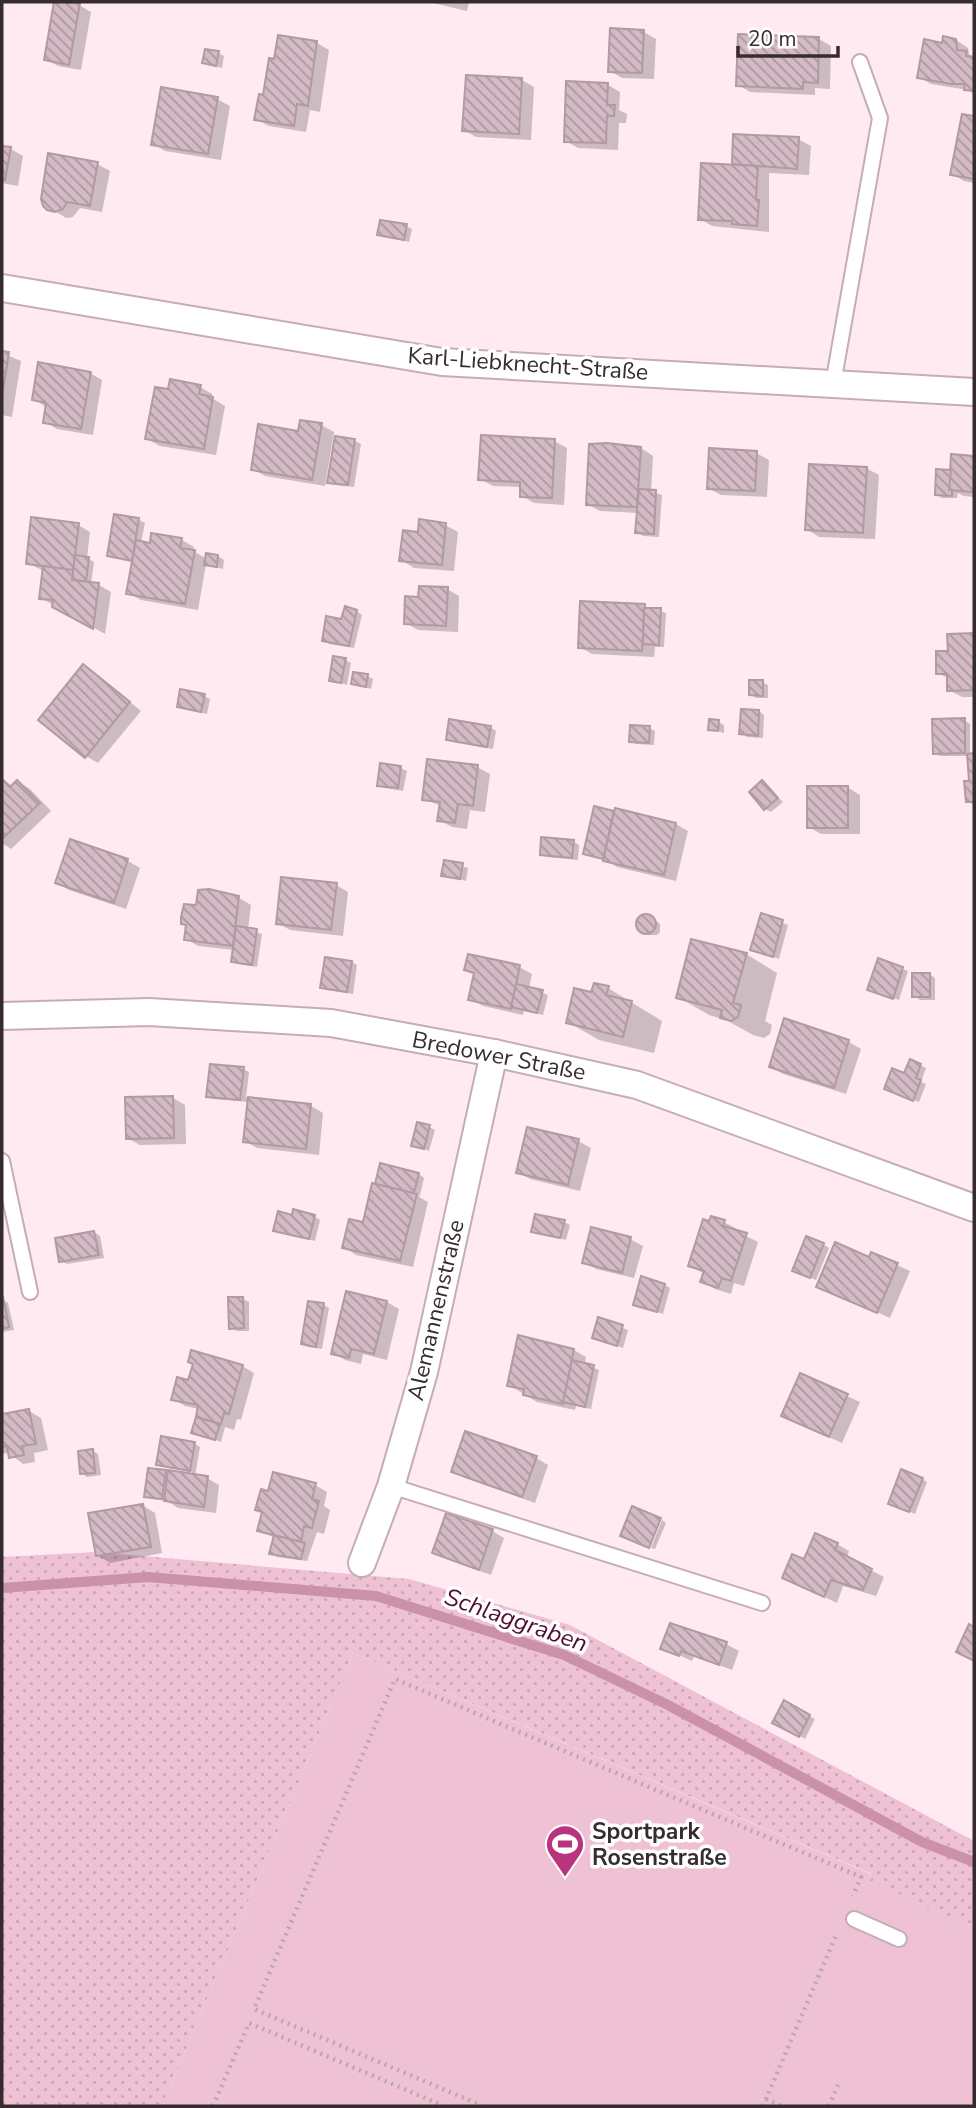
<svg xmlns="http://www.w3.org/2000/svg" width="976" height="2108" font-family="'Nunito Sans',sans-serif">
	<defs>
		<pattern id="grass-dots" width="8" height="8" patternUnits="userSpaceOnUse" patternTransform="scale(1.75)"><rect width="8" height="8" fill="#eec1d4"/><path d="M2 2h.1M6 6h.1" fill="none" stroke="#cda6b6" stroke-width="1.8" stroke-linecap="round"/></pattern>
		<pattern id="building-back-hatch" width="6" height="6" patternUnits="userSpaceOnUse" patternTransform="scale(1.75)"><rect width="6" height="6" fill="#d3bac4"/><path d="M-1 5l2 2M0 0l6 6M5-1l2 2" fill="none" stroke="#ac97a0"/></pattern>
	</defs>
	<rect width="100%" height="100%" fill="#ffeaf2"/>
	<path fill="url(#grass-dots)" d="M96,1552L409,1579L570,1625L974,1841V1928L882,1887L778,2097L872,1874L353,1653L162,2106H2V1557Z"/>
	<path fill="#eec1d4" d="M353,1653L873,1875L870,1881L974,1928V2106H162Z"/>
	<g fill="#0003">
		<path d="M56,2L79,5L91,12L81,70L58,66L46,59Z"/>
		<path d="M429,2H469L467,11Z"/>
		<path d="M644,32L656,39L654,79L622,78L610,71Z"/>
		<path d="M279,37L317,43L329,50L320,112L310,110L306,132L269,126L256,119L276,61Z"/>
		<path d="M819,39L831,46L830,89L815,88V95L750,92L738,85Z"/>
		<path d="M956,40L968,48L969,54L974,57V94L968,90L931,84L919,77L943,45Z"/>
		<path d="M218,53L224,56L222,68L204,63Z"/>
		<path d="M522,80L534,87L531,140L476,137L464,130Z"/>
		<path d="M568,83L608,85L620,92L619,110L627,114L626,123H619L618,150L578,148L566,141Z"/>
		<path d="M217,99L230,106L221,160L165,151L153,144Z"/>
		<path d="M963,116L974,118V183L964,181L952,174Z"/>
		<path d="M735,135L798,139L811,146L809,175L769,173V232L712,226L700,219L733,166Z"/>
		<path d="M2,148L11,149L23,156L18,186L2,183Z"/>
		<path d="M97,164L110,171L102,212L80,208L73,217L66,218L45,205Z"/>
		<path d="M406,226L412,229L409,242L379,234Z"/>
		<path d="M2,353L21,361L12,417L2,415Z"/>
		<path d="M90,373L102,380L93,435L57,429L45,422L46,407L34,399Z"/>
		<path d="M200,387L212,394V398L225,406L216,455L160,446L147,439L169,391Z"/>
		<path d="M321,425L334,432L325,486L265,476L253,469L299,433Z"/>
		<path d="M336,438L355,441L361,444L354,487L335,485L329,482Z"/>
		<path d="M554,441L567,448L564,505L534,503L522,496V487L493,486L480,479Z"/>
		<path d="M641,448L653,456L651,491L662,495L659,537L643,536L637,532L639,513L600,511L587,504Z"/>
		<path d="M756,453L769,460L767,497L721,495L708,488Z"/>
		<path d="M953,456L974,457V497L964,496L958,493L957,498H942L936,494L952,472Z"/>
		<path d="M866,468L879,475L875,539L819,537L807,529Z"/>
		<path d="M115,516L139,520L145,523L141,543L151,545L182,540L194,547L193,551L207,559L218,556L224,560L223,569L206,564L198,610L141,600L128,593L134,562L108,555Z"/>
		<path d="M78,525L90,532L87,558L94,562L91,584L99,585L111,592L105,634L41,598L44,571L27,563Z"/>
		<path d="M445,525L458,532L454,571L414,568L401,560L419,534Z"/>
		<path d="M447,589L459,596L458,632L418,630L406,623L420,598Z"/>
		<path d="M644,606L666,613L664,647H655L654,657L592,654L580,647Z"/>
		<path d="M356,611L362,615L354,648L329,644L324,640L342,621Z"/>
		<path d="M949,635H974V697H962L949,690V679L938,673L950,652Z"/>
		<path d="M345,660L351,663L347,685L331,680Z"/>
		<path d="M83,667L96,674L141,711L98,763L86,756Z"/>
		<path d="M367,676L373,679L371,689L353,683Z"/>
		<path d="M762,682L768,685V698H756L750,694Z"/>
		<path d="M204,696L210,699L207,714L179,707Z"/>
		<path d="M759,711L764,715L763,738L747,737L741,733Z"/>
		<path d="M964,720L970,724V755H974V805L967,801L971,782L968,756H940L934,753Z"/>
		<path d="M719,722L724,725V733L709,729Z"/>
		<path d="M490,727L496,731L493,749L453,742L448,739Z"/>
		<path d="M649,728L655,731L654,745L636,744L630,741Z"/>
		<path d="M382,765L401,768L407,771L403,791L385,788L379,785Z"/>
		<path d="M477,767L490,774L485,812L470,810L467,829L452,827L439,820L441,806L424,799Z"/>
		<path d="M2,778L13,787L18,782L30,789L51,811L11,849L2,843Z"/>
		<path d="M762,782L783,802L771,812L765,809Z"/>
		<path d="M847,787L860,795V834H821L809,827Z"/>
		<path d="M596,808L676,824L688,831L676,881L617,867L604,859L585,853Z"/>
		<path d="M71,841L128,861L140,868L126,909L69,890L57,883Z"/>
		<path d="M574,842L579,845L578,860L547,857L541,854Z"/>
		<path d="M446,862L468,868L466,881L443,875Z"/>
		<path d="M336,885L348,892L343,936L290,930L278,923Z"/>
		<path d="M239,898L251,905L248,929L262,934L257,967L238,964L233,961L234,950L198,946L186,939Z"/>
		<path d="M762,915L788,925L779,959L752,949Z"/>
		<path d="M642,917H651L660,924V932L657,935H649L639,928V920Z"/>
		<path d="M746,954L777,973L765,1021L772,1025L770,1034L764,1038L753,1035L726,1020L709,1015L678,997Z"/>
		<path d="M879,960L908,971L899,1000L869,989Z"/>
		<path d="M352,962L357,965L353,994L327,990L322,987Z"/>
		<path d="M519,967L532,974L529,988L548,995L543,1015L524,1010L523,1015L483,1006L470,999L476,974L466,969Z"/>
		<path d="M929,974L935,978V1000H920L914,996Z"/>
		<path d="M608,988L662,1021L654,1053L599,1040L568,1022L592,994Z"/>
		<path d="M785,1021L849,1042L861,1049L846,1094L783,1074L771,1067Z"/>
		<path d="M920,1065L926,1068L921,1082L926,1084L919,1102L891,1091L905,1075Z"/>
		<path d="M243,1069L249,1072L246,1098L311,1106L323,1113L319,1155L257,1148L245,1141L249,1102L214,1099L208,1096Z"/>
		<path d="M173,1098L185,1105L186,1144L140,1145L127,1138Z"/>
		<path d="M429,1127L435,1130L429,1151L413,1145Z"/>
		<path d="M578,1141L591,1148L580,1191L530,1179L518,1172Z"/>
		<path d="M419,1174L424,1178L420,1195L407,1188L414,1195H420L419,1197L428,1202L413,1267L356,1255L344,1247L364,1224L380,1187Z"/>
		<path d="M314,1216L320,1220L315,1241L275,1230L294,1217Z"/>
		<path d="M564,1222L570,1225L566,1240L533,1231Z"/>
		<path d="M724,1222L737,1229L736,1231L758,1242L744,1286L734,1283L731,1294L715,1289L702,1282L705,1274L690,1266Z"/>
		<path d="M94,1232L100,1236L104,1258L67,1264L61,1261Z"/>
		<path d="M630,1239L643,1246L634,1278L596,1269L584,1262Z"/>
		<path d="M823,1244L829,1248L816,1280L799,1273Z"/>
		<path d="M872,1254L910,1271L890,1318L818,1286L870,1259Z"/>
		<path d="M665,1285L670,1288L663,1314L635,1304Z"/>
		<path d="M347,1293L387,1302L399,1309L387,1360L363,1354L361,1364L345,1360L333,1353Z"/>
		<path d="M2,1299L8,1303L14,1330L2,1332Z"/>
		<path d="M243,1299L249,1302V1331H237L231,1328Z"/>
		<path d="M324,1305L329,1308L322,1349L308,1347L303,1343Z"/>
		<path d="M599,1319L628,1330L623,1348L594,1337Z"/>
		<path d="M520,1337L574,1350L586,1357L585,1364L599,1370L591,1409L576,1406L575,1410L537,1402L509,1385Z"/>
		<path d="M242,1366L254,1373L241,1420L237,1419L234,1430L225,1427L221,1442L193,1432L199,1409L185,1406L173,1399L189,1382Z"/>
		<path d="M801,1375L860,1402L842,1443L783,1416Z"/>
		<path d="M29,1411L41,1418L48,1450L34,1453L35,1462L23,1464L10,1454L2,1453V1416Z"/>
		<path d="M195,1444L200,1447L195,1476L207,1478L219,1485L216,1513L178,1508L167,1501L151,1499L146,1496L165,1472L191,1475L192,1472L164,1467L158,1464Z"/>
		<path d="M93,1451L98,1454L101,1475L87,1477L82,1473Z"/>
		<path d="M536,1458L548,1465L535,1503L465,1478L453,1471Z"/>
		<path d="M922,1479L927,1482L915,1514L896,1506Z"/>
		<path d="M315,1485L327,1492L324,1506L330,1510L324,1534L317,1532L307,1561L277,1557L271,1553L275,1538L259,1530L269,1493Z"/>
		<path d="M142,1505L155,1513L162,1553L110,1563L97,1555Z"/>
		<path d="M662,1520L666,1523L655,1549L651,1548Z"/>
		<path d="M492,1531L504,1538L491,1575L446,1559L434,1552Z"/>
		<path d="M837,1544L849,1551L847,1558L884,1577L876,1596L843,1586L837,1603L797,1584L805,1561Z"/>
		<path d="M671,1625L726,1644L739,1651L732,1670L694,1656L692,1661L663,1648Z"/>
		<path d="M785,1703L815,1719L805,1739L774,1722Z"/>
	</g>
	<g fill="none" stroke-linecap="round" stroke-linejoin="round">
		<path stroke="#cb90aa" stroke-width="10" d="M2,1588L148,1577L376,1596L564,1655L668,1705L922,1842L974,1862"/>
	</g>
	<g fill="url(#building-back-hatch)" stroke="#b29aa4" stroke-width="2">
		<path d="M54,2L80,3L69,65L44,60Z"/>
		<path d="M610,28L644,30L642,73L608,72Z"/>
		<path d="M738,34L819,37L818,83L803,82V89L736,86Z"/>
		<path d="M278,35L317,41L308,106L297,104L294,126L254,120L259,94L263,95L269,58L274,59Z"/>
		<path d="M943,36L956,39L957,50L967,51L966,56L974,57V91L964,90L965,84H951L917,78L924,39L942,43Z"/>
		<path d="M205,49L219,51L216,66L202,63Z"/>
		<path d="M466,75L522,78L519,134L462,131Z"/>
		<path d="M566,81L608,83L607,105H615L614,116H607L606,143L564,142Z"/>
		<path d="M161,87L218,97L208,154L151,145Z"/>
		<path d="M962,114L974,116V179L950,175Z"/>
		<path d="M733,134L799,137L797,169L732,164Z"/>
		<path d="M2,146L11,147L5,180L2,179Z"/>
		<path d="M48,153L98,162L90,206L67,202L63,209L55,212L47,210L43,206L41,199Z"/>
		<path d="M701,163L758,166L756,200H759L757,226L732,224V221L698,220Z"/>
		<path d="M380,220L407,224L404,240L377,235Z"/>
		<path d="M2,351L9,352L2,396Z"/>
		<path d="M38,362L91,372L81,429L43,423L46,403L32,400Z"/>
		<path d="M170,379L201,385L199,394L213,397L204,449L145,439L155,387L168,389Z"/>
		<path d="M300,420L322,423L312,480L251,470L258,424L298,431Z"/>
		<path d="M481,435L555,439L552,498L520,497V482L478,480Z"/>
		<path d="M335,436L355,439L348,485L327,483Z"/>
		<path d="M607,443L641,447L637,507L586,505L589,444Z"/>
		<path d="M709,448L757,451L755,491L707,489Z"/>
		<path d="M951,454L974,456V492L949,490Z"/>
		<path d="M809,464L867,467L863,533L805,530Z"/>
		<path d="M936,469L951,470L949,490H952V496L935,495Z"/>
		<path d="M639,489L656,490L654,534L635,533Z"/>
		<path d="M114,514L139,518L132,561L107,556Z"/>
		<path d="M31,517L79,523L73,570L26,564Z"/>
		<path d="M419,519L446,523L442,565L399,561L403,530L418,532Z"/>
		<path d="M151,533L182,538L180,548L195,550L185,604L126,594L136,540L150,543Z"/>
		<path d="M206,553L218,555L217,567L204,565Z"/>
		<path d="M75,555L89,557L86,581L72,580Z"/>
		<path d="M43,566L73,570L72,580L99,583L93,629L52,607L53,600L39,599Z"/>
		<path d="M419,586L448,587L446,626L404,624L405,596L418,597Z"/>
		<path d="M580,601L645,604L642,651L578,648Z"/>
		<path d="M345,606L357,610L349,646L322,641L326,616L341,619Z"/>
		<path d="M644,608H661L659,645L643,644Z"/>
		<path d="M974,633V690L947,691V674H936V651H948L947,634Z"/>
		<path d="M333,656L346,658L341,683L329,681Z"/>
		<path d="M83,664L130,702L85,758L38,720Z"/>
		<path d="M353,672L368,674L366,687L351,684Z"/>
		<path d="M749,680H763V696L749,695Z"/>
		<path d="M180,689L205,694L201,712L177,707Z"/>
		<path d="M741,709L759,710L758,736L739,734Z"/>
		<path d="M965,718V753L933,754L932,719Z"/>
		<path d="M449,719L491,726L487,747L446,740Z"/>
		<path d="M709,719L719,720L718,731L708,730Z"/>
		<path d="M630,725L650,726L649,743L629,742Z"/>
		<path d="M974,753V802H966L964,781H969L967,754Z"/>
		<path d="M427,759L478,765L473,806L458,804L455,823L437,821L440,802L422,800Z"/>
		<path d="M380,763L401,766L398,788L377,786Z"/>
		<path d="M2,779L10,787L17,780L40,803L2,839Z"/>
		<path d="M762,780L778,798L764,810L749,792Z"/>
		<rect x="807" y="786" width="41" height="42"/>
		<path d="M594,806L614,811L603,859L583,854Z"/>
		<path d="M615,808L676,823L664,875L603,861Z"/>
		<path d="M541,837L574,840L572,858L540,855Z"/>
		<path d="M70,839L128,859L114,903L55,883Z"/>
		<path d="M444,860L463,863L460,879L441,876Z"/>
		<path d="M281,877L337,883L331,930L276,924Z"/>
		<path d="M209,889L239,896L233,946L184,940L186,925L181,924V917L184,904L196,905L198,890Z"/>
		<path d="M761,913L783,920L773,957L750,950Z"/>
		<circle cx="646" cy="924" r="10"/>
		<path d="M236,926L257,929L252,965L231,962Z"/>
		<path d="M691,939L747,953L733,1003L741,1005L738,1017L731,1021L720,1018L722,1010L676,998Z"/>
		<path d="M468,954L520,965L511,1009L468,1000L474,973L464,970Z"/>
		<path d="M325,957L352,961L347,992L320,988Z"/>
		<path d="M878,958L903,967L893,999L867,990Z"/>
		<rect x="912" y="973" width="18" height="24"/>
		<path d="M594,983L609,986L606,995L632,1001L623,1037L566,1023L574,988L591,992Z"/>
		<path d="M516,984L543,990L537,1013L511,1007Z"/>
		<path d="M784,1018L849,1040L834,1088L769,1067Z"/>
		<path d="M910,1059L921,1064L916,1078L921,1080L913,1101L884,1089L892,1068L904,1073Z"/>
		<path d="M210,1064L244,1067L240,1100L206,1097Z"/>
		<path d="M173,1096L174,1138L126,1139L125,1097Z"/>
		<path d="M248,1097L311,1104L306,1149L243,1142Z"/>
		<path d="M417,1122L430,1125L424,1149L411,1146Z"/>
		<path d="M527,1127L579,1139L568,1185L516,1173Z"/>
		<path d="M380,1163L419,1173L414,1193L375,1184Z"/>
		<path d="M372,1183L417,1194L400,1261L342,1248L349,1219L363,1222Z"/>
		<path d="M293,1209L315,1215L309,1239L273,1231L278,1211L292,1215Z"/>
		<path d="M535,1214L565,1220L560,1238L531,1232Z"/>
		<path d="M711,1216L725,1220L723,1226L747,1233L731,1281L722,1278L718,1288L700,1282L704,1271L688,1266L703,1219L709,1221Z"/>
		<path d="M591,1227L631,1237L622,1273L582,1263Z"/>
		<path d="M94,1231L99,1255L59,1262L55,1238Z"/>
		<path d="M806,1236L824,1243L810,1278L792,1271Z"/>
		<path d="M835,1242L869,1257L871,1252L898,1263L877,1313L816,1287Z"/>
		<path d="M641,1276L665,1284L657,1312L633,1305Z"/>
		<path d="M346,1291L387,1301L374,1354L351,1349L349,1358L331,1354Z"/>
		<path d="M3,1297L9,1327L2,1329V1298Z"/>
		<path d="M228,1297H243L244,1328L229,1329Z"/>
		<path d="M308,1301L324,1303L316,1347L301,1344Z"/>
		<path d="M598,1317L623,1325L617,1346L592,1338Z"/>
		<path d="M518,1335L574,1349L563,1404L523,1395L524,1389L507,1386Z"/>
		<path d="M191,1350L243,1365L229,1414L224,1413L221,1424L196,1417L198,1405L171,1400L177,1377L188,1380L193,1364L188,1362Z"/>
		<path d="M572,1360L594,1365L585,1407L563,1402Z"/>
		<path d="M800,1373L848,1394L829,1437L781,1416Z"/>
		<path d="M29,1409L36,1444L22,1446L24,1455L9,1458L7,1446L2,1447V1414Z"/>
		<path d="M196,1417L220,1424L215,1440L191,1433Z"/>
		<path d="M465,1431L537,1456L522,1497L451,1472Z"/>
		<path d="M161,1436L195,1442L190,1471L156,1465Z"/>
		<path d="M93,1449L95,1473L80,1474L78,1451Z"/>
		<path d="M148,1468L166,1470L162,1499L144,1497Z"/>
		<path d="M901,1469L923,1478L909,1512L888,1504Z"/>
		<path d="M168,1470L208,1476L204,1507L164,1501Z"/>
		<path d="M273,1472L316,1483L312,1499L319,1501L312,1528L304,1526L301,1542L257,1531L262,1512L255,1510L261,1489L268,1491Z"/>
		<path d="M143,1504L151,1547L96,1556L88,1513Z"/>
		<path d="M632,1506L661,1518L649,1548L620,1536Z"/>
		<path d="M446,1513L493,1529L479,1570L432,1553Z"/>
		<path d="M815,1533L838,1543L835,1550L872,1569L863,1590L831,1580L824,1597L782,1578L792,1554L804,1559Z"/>
		<path d="M274,1535L305,1543L301,1559L269,1554Z"/>
		<path d="M670,1623L727,1642L719,1665L681,1651L679,1656L660,1649Z"/>
		<path d="M969,1624L974,1627V1661L956,1652Z"/>
		<path d="M784,1700L810,1715L799,1737L772,1723Z"/>
	</g>
	<g fill="none" stroke-linecap="round" stroke-linejoin="round">
		<g stroke="#c5adb6" stroke-width="18">
			<g id="lane">
				<path d="M833,384L880,118L860,62"/>
				<path d="M2,1161L30,1292"/>
				<path d="M391,1486L762,1603"/>
				<path d="M854,1919L899,1939"/>
			</g>
		</g>
		<g stroke="#c5adb6" stroke-width="30">
			<g id="street">
				<path d="M2,288L442,362L974,392"/>
				<path d="M2,1016L149,1012L331,1023L494,1053L637,1085L974,1208"/>
				<path d="M362,1563L391,1486L424,1372L494,1053"/>
			</g>
		</g>
		<g stroke="#b8a7ae" stroke-width="4.5" stroke-dasharray="2 5" stroke-linecap="butt">
			<path d="M766,2099L782,2106"/>
			<path d="M213,2106L249,2023L444,2106"/>
			<path d="M483,2106L254,2009L395,1679L861,1877L853,1896"/>
			<path d="M763,2106L837,1933"/>
			<path d="M829,2106L838,2085"/>
		</g>
		<use href="#lane" stroke="#fff" stroke-width="14"/>
		<use href="#street" stroke="#fff" stroke-width="26"/>
	</g>
	<defs>
		<g id="stadium-pin" transform="scale(2.0125)"><path d="M0 17L-7.5 6A9.5 9.5 0 1 1 7.5 6Z" fill="#b8347c" stroke="#fefefe"/><path d="M0-5a6.5 5 0 1 0 0 10a6.5 5 0 1 0 0-10ZM-3.5-1.8h7v3.6h-7Z" fill="#fff"/></g>
	</defs>
	<g fill-rule="evenodd">
		<use href="#stadium-pin" x="565" y="1844"/>
	</g>
	<g text-anchor="middle" dominant-baseline="central" stroke-width="7" stroke-linejoin="round" paint-order="stroke">
		<g font-size="23" fill="#362c30" stroke="#fefefe">
			<text transform="translate(528 364) rotate(4)">Karl-Liebknecht-Straße</text>
			<text transform="translate(499 1056) rotate(11)">Bredower Straße</text>
			<text transform="translate(436 1310) rotate(-77)">Alemannenstraße</text>
		</g>
		<g font-size="23" font-weight="bold" fill="#362c30" stroke="#fefefe" text-anchor="start">
			<text x="592" y="1831">Sportpark<tspan x="592" dy="26">Rosenstraße</tspan></text>
		</g>
		<g font-size="24" font-style="italic" fill="#520c33" stroke="#fefefe">
			<text transform="translate(516 1620) rotate(19)">Schlaggraben</text>
		</g>
	</g>
	<rect width="976" height="2108" fill="none" stroke="#362c30" stroke-width="7"/>
	<path d="M738 46v10h100v-10" fill="none" stroke="#362c30" stroke-width="3.5"/>
	<text x="748" y="46" font-size="21" fill="#362c30" stroke="#fefefe" stroke-width="5" paint-order="stroke">20 m</text>
</svg>
